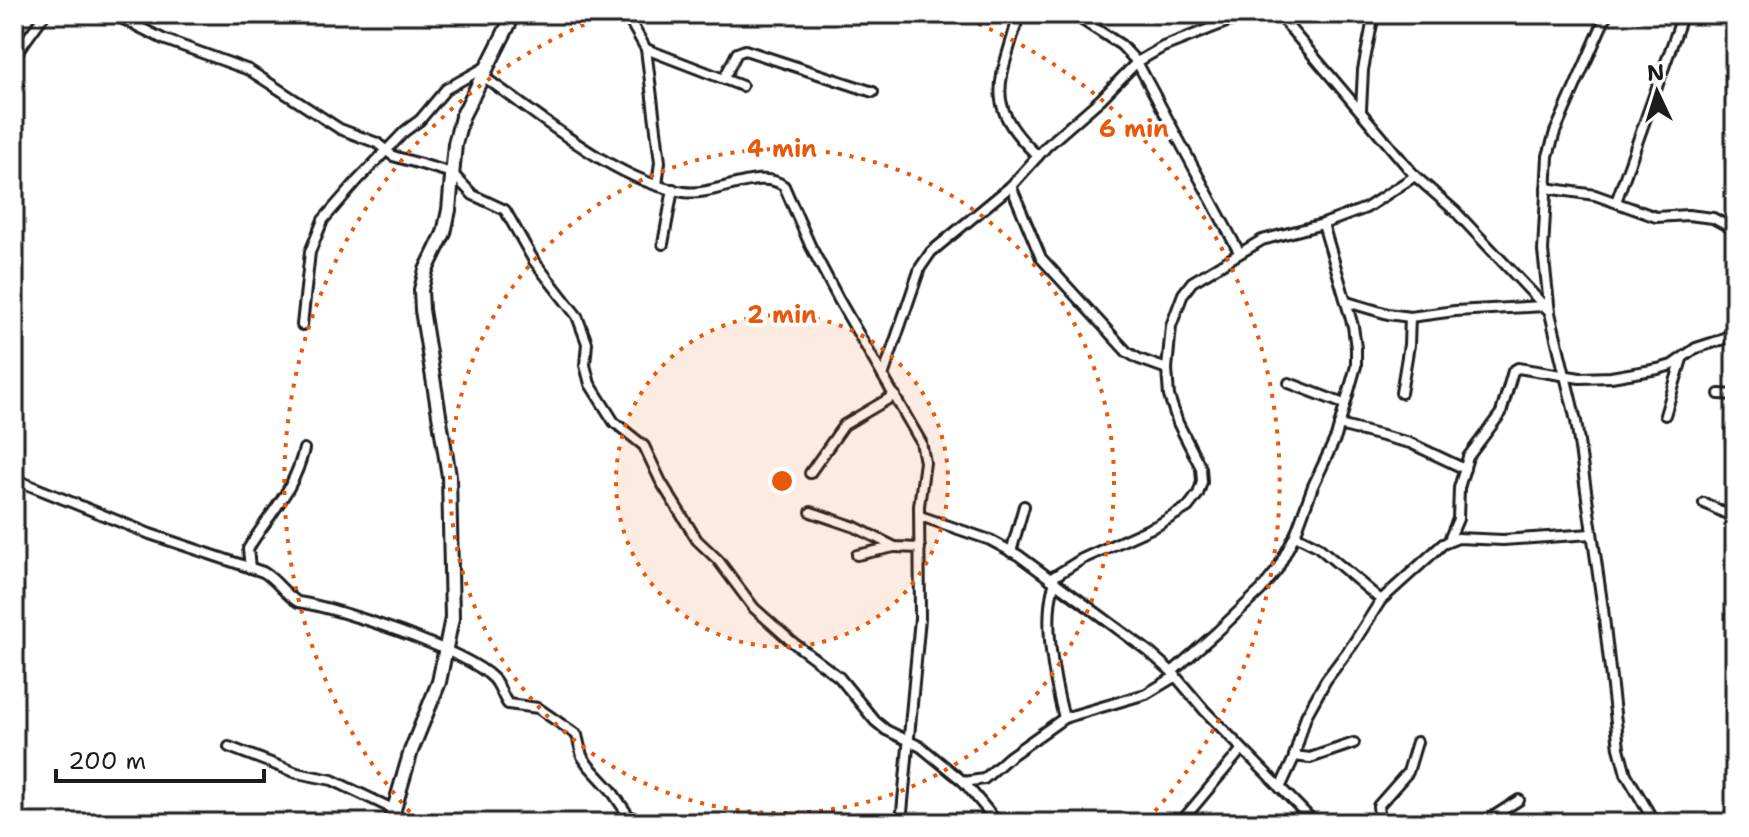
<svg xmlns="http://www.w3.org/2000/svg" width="1749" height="837" font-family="'Shantell Sans',sans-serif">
	<rect width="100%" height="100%" fill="#fff"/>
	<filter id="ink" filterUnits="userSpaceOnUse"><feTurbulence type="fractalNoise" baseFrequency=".0125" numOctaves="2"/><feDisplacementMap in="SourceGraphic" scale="16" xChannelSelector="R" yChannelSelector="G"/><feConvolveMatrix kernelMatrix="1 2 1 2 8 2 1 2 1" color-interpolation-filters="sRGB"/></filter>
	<g filter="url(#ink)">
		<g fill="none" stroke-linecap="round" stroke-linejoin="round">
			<g stroke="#1c1c1c" stroke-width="14">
				<g id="street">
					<path d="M113,14L163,39L249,70L340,129L377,143L393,156L452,173L473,195L505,210L534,261L577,316L587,343L585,365L590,384L614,422L644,446L661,482L697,540L718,560L754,608L791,641L839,677L875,721L886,730L921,747L964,782L984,779L1009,757L1064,718L1146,694L1176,676"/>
					<path d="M626,14L646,49L660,162L657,185"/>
					<path d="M1019,14C1002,80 980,103 1038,156"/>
					<path d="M1073,14L1121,45L1137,62L1239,252"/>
					<path d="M1278,14L1415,176L1455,211L1550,312"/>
					<path d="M1607,14L1555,132L1548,156L1543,251L1550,313L1576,421L1603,609L1619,748L1626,774L1655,823"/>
					<path d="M646,49L742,86"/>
					<path d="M14,57L45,14"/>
					<path d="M484,77C539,115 617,183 684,192C714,197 761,167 784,186L810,245L839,300L921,442L925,462L919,506L920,618L901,823"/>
					<path d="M724,78L737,53L745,50L873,92"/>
					<path d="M1361,110L1363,70L1374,14"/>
					<path d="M1011,186L1041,258L1127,352L1139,359L1167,369"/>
					<path d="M1546,188L1595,195L1656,217L1688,215L1713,218L1735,230"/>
					<path d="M1616,202L1683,14"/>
					<path d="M663,244L673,189"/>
					<path d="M1347,302L1388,314L1410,317L1455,311L1544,306"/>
					<path d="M302,325L310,252L323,220L357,181L405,131L420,120L446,89L489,65"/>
					<path d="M883,376L920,268L931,252L1011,186L1047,146L1101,99L1137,62L1163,47L1247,14"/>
					<path d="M1289,383L1344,404"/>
					<path d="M1401,393L1409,345L1410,317"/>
					<path d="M1719,394L1735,395"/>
					<path d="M1665,415L1682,359"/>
					<path d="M1339,425L1410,443L1465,469"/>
					<path d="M810,473L844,425L895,395"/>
					<path d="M14,479L150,534L263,572C277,580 284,594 298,602C339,608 465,650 493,678C500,685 502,696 508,704L538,708L577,735L582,756L588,765L611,790L628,815L638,823"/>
					<path d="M1704,503L1735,518"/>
					<path d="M811,512L855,527L895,547L920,548"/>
					<path d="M920,516L990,540L1018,555L1148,651L1172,672L1205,711L1315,823"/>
					<path d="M1295,535L1317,546L1381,600"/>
					<path d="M1449,540L1458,519L1459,488L1468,457L1501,413L1513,371L1518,368L1580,378L1611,377L1658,369L1672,365L1696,348L1721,340L1735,331"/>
					<path d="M1011,552L1024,506"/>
					<path d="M857,555L894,547"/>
					<path d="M250,568L248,549C270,512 293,494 304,449"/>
					<path d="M1050,579L1082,559L1158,525L1188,507L1198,494L1202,482L1201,468L1178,423L1169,396L1167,369L1171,326L1183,294L1192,282L1262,240L1323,224L1366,208L1415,176"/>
					<path d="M1055,582C1042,619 1054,680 1064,718"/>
					<path d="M1172,672L1217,632L1261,590L1277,570L1295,535L1313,486L1336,437L1356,366V348L1353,326L1323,224"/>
					<path d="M229,747L297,773L332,780L395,810"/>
					<path d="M1294,756L1310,758L1354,743"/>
					<path d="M964,782L998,823"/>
					<path d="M1280,788L1293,760L1306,716L1326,680L1353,644L1381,600L1443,544L1458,538L1503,540L1591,534"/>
					<path d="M1180,823L1242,749"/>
					<path d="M1380,823L1378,806L1408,772L1417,742"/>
					<path d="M1483,823L1519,800"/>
				</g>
			</g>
			<g stroke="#1c1c1c" stroke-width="18">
				<path id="secondary" d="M390,823L411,751L439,682L452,618L449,476L422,310L421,290L426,270L444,233L449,210L455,144L462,117L514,14"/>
			</g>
			<use href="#street" stroke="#fff" stroke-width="8"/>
			<use href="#secondary" stroke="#fff" stroke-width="12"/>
		</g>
	</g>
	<circle cx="782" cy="481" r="166" fill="#e8590c" fill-opacity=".12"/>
	<g fill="none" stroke="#e8590c" stroke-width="4" stroke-dasharray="4 8">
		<circle cx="782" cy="481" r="166"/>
		<circle cx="782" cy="481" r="332"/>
		<path d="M418 821A498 498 0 0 1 608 15M956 15A498 498 0 0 1 1146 821"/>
	</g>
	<circle cx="782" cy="481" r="12" fill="#e8590c" stroke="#fff" stroke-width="4"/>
	<g font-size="24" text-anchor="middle" font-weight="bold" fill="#e8590c" stroke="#fff" stroke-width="7" stroke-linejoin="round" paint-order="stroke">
		<text x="1134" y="137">6 min</text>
		<text x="782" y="157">4 min</text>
		<text x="782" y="323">2 min</text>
	</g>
	<rect width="1749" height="837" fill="none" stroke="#fff" stroke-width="48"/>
	<rect x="24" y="24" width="1701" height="789" fill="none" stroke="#1c1c1c" stroke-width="3" filter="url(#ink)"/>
	<g transform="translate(1657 92) rotate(356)" stroke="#ffffff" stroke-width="6" paint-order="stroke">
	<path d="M0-6L14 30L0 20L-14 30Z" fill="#1c1c1c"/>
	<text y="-12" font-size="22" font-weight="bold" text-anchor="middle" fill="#1c1c1c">N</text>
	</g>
	<path d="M56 769v12h208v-12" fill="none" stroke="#1c1c1c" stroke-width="4"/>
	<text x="68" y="769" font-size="24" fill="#1c1c1c" stroke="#ffffff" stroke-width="6" paint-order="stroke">200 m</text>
</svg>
